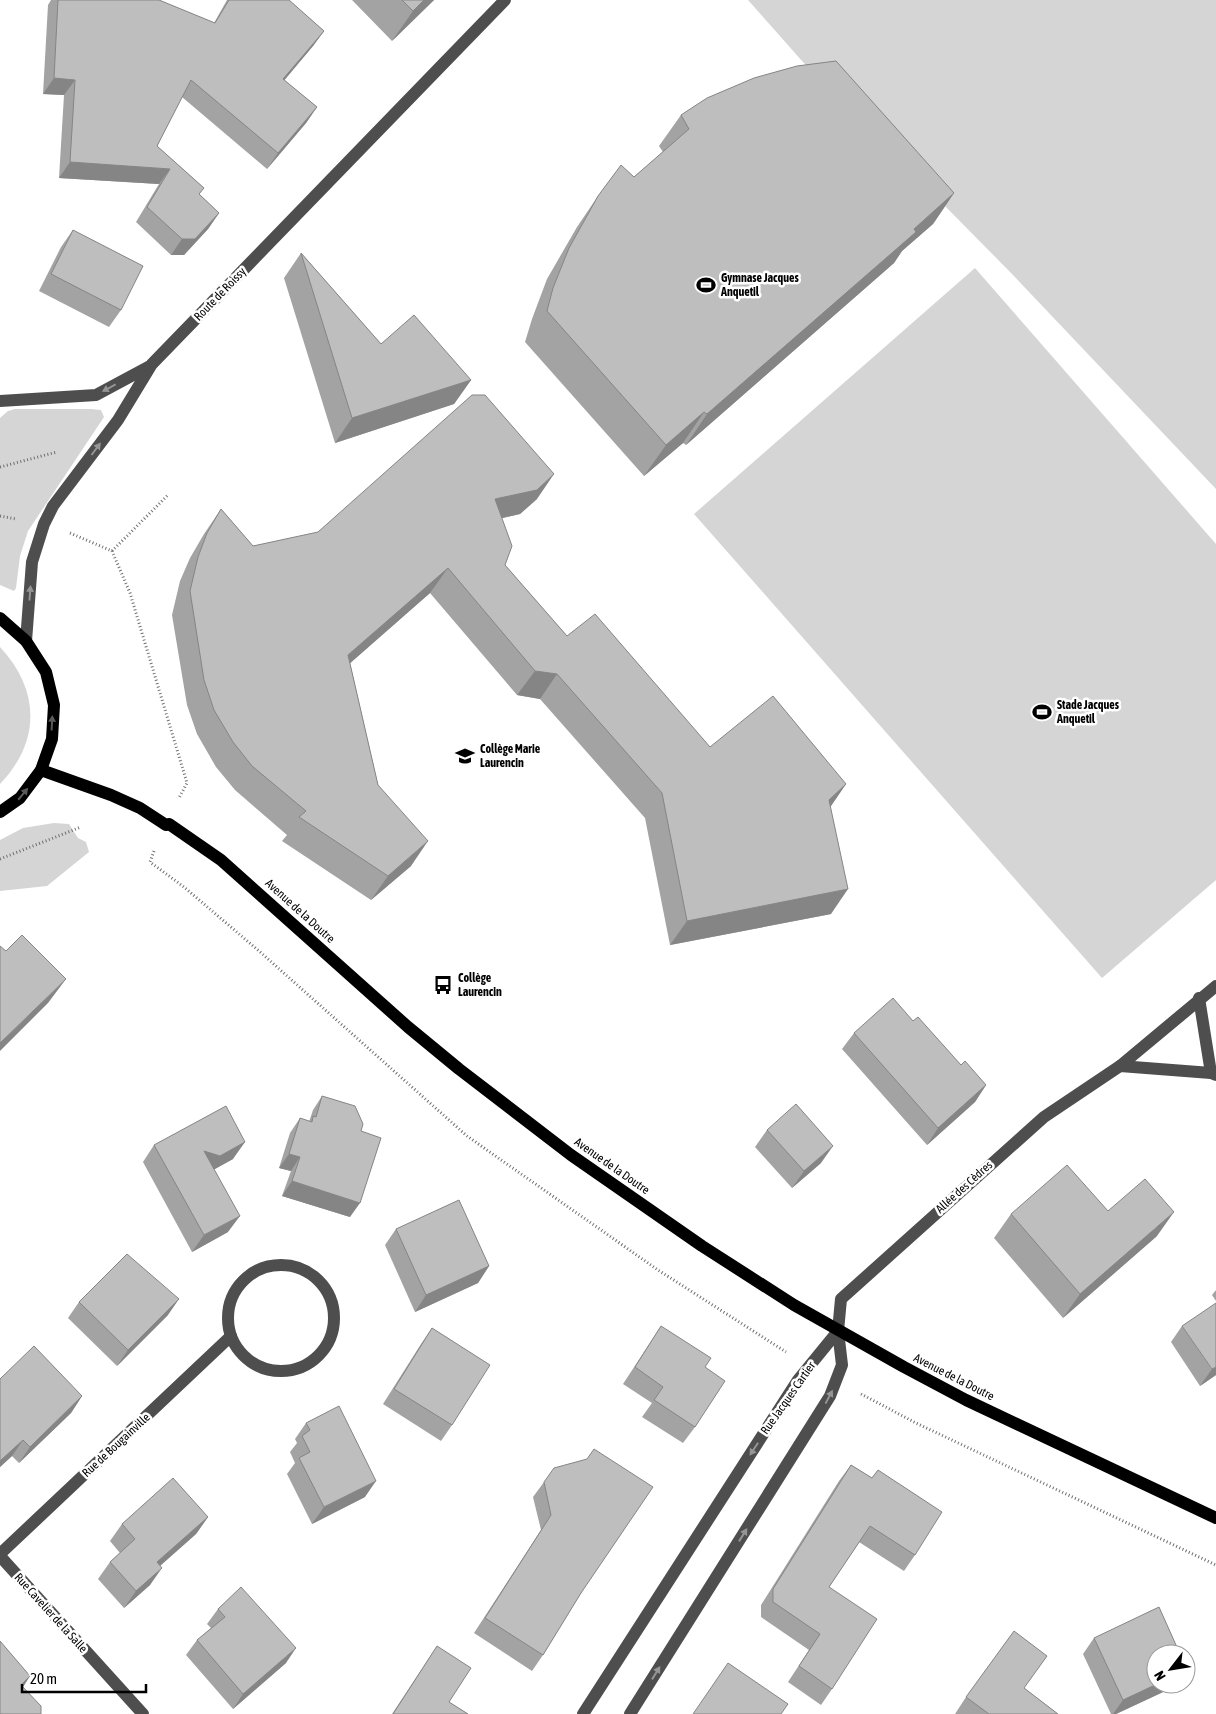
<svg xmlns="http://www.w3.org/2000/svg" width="1216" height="1714" font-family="'Asap Condensed',sans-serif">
	<rect width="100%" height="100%" fill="#fff"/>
	<g fill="#d5d5d5">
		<path d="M748,0H1216V489L1013,275L802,61Z"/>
		<path d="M975,268L1216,544V880L1102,978L694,514Z"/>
		<path d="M15,409H91L101,410L104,417L28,531L20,556L16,588L14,591L0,585V418L8,411Z"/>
		<path d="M0,647C40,690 41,741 0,784Z"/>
		<path d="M54,823L69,824L78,838L86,842L89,852L47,886L0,891V840L23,828Z"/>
	</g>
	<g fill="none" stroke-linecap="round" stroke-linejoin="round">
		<g stroke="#707070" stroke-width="3" stroke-dasharray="1 2.5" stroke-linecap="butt">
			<path d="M0,467L57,452"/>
			<path d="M0,516L16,519"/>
			<path d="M70,533L112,551L130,593L187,783L179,798"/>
			<path d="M112,551L168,495"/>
			<path d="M154,851L150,862L184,887L259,951L467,1136L658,1270L786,1352"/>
			<path d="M0,859L81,827"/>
			<path d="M861,1394L916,1423L1216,1565"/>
		</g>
		<g stroke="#4e4e4e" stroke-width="12">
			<path d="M0,401L96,395L150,366"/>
			<path d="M26,641L32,562L44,524L53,506L118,420L152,364L505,0"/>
			<path d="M1199,998L1211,1073"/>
			<path d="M1120,1066L1211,1073L1216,1075"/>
			<circle cx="281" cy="1318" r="53"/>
			<path d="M838,1331L841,1299L1044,1117L1120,1066L1216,986"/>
			<path d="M0,1554L231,1336"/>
			<path d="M0,1556L143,1714"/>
			<path d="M583,1714L798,1380L838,1331L842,1365L830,1396L630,1714"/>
		</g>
		<g stroke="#000" stroke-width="12">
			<path d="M0,618L26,641L46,672L54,705L52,739L41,770L20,798L0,812"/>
			<path d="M41,770L111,795L140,808L166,825L169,824L221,860L408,1027L459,1069L571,1155L702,1246L794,1305L904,1367L966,1400L1216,1518"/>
		</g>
	</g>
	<g fill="#a3a3a3">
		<path d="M51,0H159L214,23L227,0H289L324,31L313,46L284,80L317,107L306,123L267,169L182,97L157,146L204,188L199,194L219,213L208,229L184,255H171L136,222L159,184L59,178L64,95L43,94L48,5Z"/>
		<path d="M352,0H434L392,41Z"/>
		<path d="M681,115L954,193L933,224L902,251L894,263L686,445L683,443L644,476L525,342L532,319L547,279L577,227L598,196L634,177L663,152L659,146Z"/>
		<path d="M73,230L121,310L109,327L39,291L61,247Z"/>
		<path d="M301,253L381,344L471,380L454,404L335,443L284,278Z"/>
		<path d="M537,499L520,514L502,518L505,565L567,636L710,747L846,784L830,807L831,914L670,945L645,818L540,699L517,695L430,593L350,663L378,785L411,866L371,900L282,841L287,835L235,790L216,767L197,734L187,705L172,615L180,581L190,558L204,534L221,509L253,546Z"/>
		<path d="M913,1021L961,1065L986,1085L975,1102L927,1145L842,1049L854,1033Z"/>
		<path d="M322,1096L361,1131L350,1217L282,1196L291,1171L279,1168L290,1133L300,1118L309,1122L313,1110Z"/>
		<path d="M767,1130L821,1163L792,1188L755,1147Z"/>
		<path d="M154,1145L233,1159L214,1169L228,1232L192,1252L143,1162Z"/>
		<path d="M1108,1211L1157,1236L1063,1318L994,1238L1011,1214Z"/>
		<path d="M396,1229L489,1266L478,1283L415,1312L385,1245Z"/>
		<path d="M1216,1290V1301L1212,1295Z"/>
		<path d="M79,1302L168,1315L117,1366L68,1318Z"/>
		<path d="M661,1326L705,1367L695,1427L683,1443L642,1417L652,1403L623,1384Z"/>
		<path d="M1182,1326L1216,1375L1200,1386L1171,1342Z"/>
		<path d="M432,1328L452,1425L441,1441L383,1404L421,1344Z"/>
		<path d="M0,1379L82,1396L71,1413L19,1463L12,1456L0,1467Z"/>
		<path d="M306,1423L365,1497L312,1524L287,1474L295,1463L290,1452L297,1443L295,1439Z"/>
		<path d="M851,1465L872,1478L878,1470L915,1555L904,1571L859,1542L829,1587L832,1689L821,1705L788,1682L809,1650L761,1617V1605L839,1481Z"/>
		<path d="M544,1482L581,1593L543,1655L532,1671L474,1633L541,1530L533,1497Z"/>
		<path d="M208,1517L196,1534L160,1566L150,1585L124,1608L98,1579L110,1562L120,1553L110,1541L122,1524Z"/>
		<path d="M218,1609L286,1663L233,1709L186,1655L197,1640L211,1628L207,1624Z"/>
		<path d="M1094,1638L1176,1686L1116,1714H1111L1083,1654Z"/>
		<path d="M437,1646L449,1702L468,1714H392Z"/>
		<path d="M1024,1688L1058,1714H955L966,1697Z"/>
	</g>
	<g fill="#858585">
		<path d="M424,0H434L392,41L413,11Z"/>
		<path d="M324,31L313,46L272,95L283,79Z"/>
		<path d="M54,78L75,80L64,95L43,94Z"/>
		<path d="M317,107L306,123L267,169L278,153Z"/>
		<path d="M70,162L170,169L159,184L59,178Z"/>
		<path d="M954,193L933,224L902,251L894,263L686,445L707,414L914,229Z"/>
		<path d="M219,213L208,229L184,255H171L182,239Z"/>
		<path d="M471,380L454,404L335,443L352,418Z"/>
		<path d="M704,412L683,443L644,476L666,445Z"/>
		<path d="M554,474L537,499L520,514L477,524L495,499Z"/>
		<path d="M448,568L430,593L331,680L348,655Z"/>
		<path d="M535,671L557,674L540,699L517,695Z"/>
		<path d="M846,784L829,809V800Z"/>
		<path d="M428,841L411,866L371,900L388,876Z"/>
		<path d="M848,889L831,914L670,945L687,921Z"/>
		<path d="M66,979L48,1003L0,1051V1043Z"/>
		<path d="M986,1085L975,1102L927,1145L938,1128Z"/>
		<path d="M245,1142L233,1159L208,1173L204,1151Z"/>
		<path d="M833,1146L821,1163L792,1188L804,1171Z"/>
		<path d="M289,1154L300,1157L291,1171L279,1168Z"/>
		<path d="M292,1181L360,1203L350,1217L282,1196Z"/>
		<path d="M1174,1212L1157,1236L1063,1318L1080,1294Z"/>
		<path d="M240,1216L228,1232L192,1252L204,1235Z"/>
		<path d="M489,1266L478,1283L415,1312L426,1295Z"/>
		<path d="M179,1299L168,1315L117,1366L128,1350Z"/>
		<path d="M1216,1367V1375L1200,1386L1212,1369Z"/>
		<path d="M82,1396L71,1413L19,1463L30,1447Z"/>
		<path d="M23,1440L12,1456L0,1467V1461Z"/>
		<path d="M376,1481L365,1497L312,1524L324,1507Z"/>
		<path d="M208,1517L196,1534L145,1579L157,1562Z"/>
		<path d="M162,1568L150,1585L124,1608L136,1591Z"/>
		<path d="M296,1648L286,1663L233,1709L243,1694Z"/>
		<path d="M30,1676L20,1692L21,1685Z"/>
		<path d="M1157,1684H1178L1176,1686L1116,1714H1113L1123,1700Z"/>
	</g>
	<g fill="#bebebe" stroke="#858585">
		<path d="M58,0H159L215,23L229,0H289L324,31L283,79L317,107L278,153L191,80L157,146L204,188L199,194L219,213L195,239H182L147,207L170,169L70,162L75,80L54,78Z"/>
		<path d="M402,0H424L413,11Z"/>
		<path d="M836,61L954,193L914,229L916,232L707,414L704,412L666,445L547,311L553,288L569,248L598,196L621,165L634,177L689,129L681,115L707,98L754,78L797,66Z"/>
		<path d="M73,230L143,266L121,310L51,274Z"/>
		<path d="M301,253L381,344L414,315L471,380L352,418Z"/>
		<path d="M472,395H485L554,474L537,490L495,499L512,546L505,565L567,636L595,614L710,747L773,696L846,784L829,800L848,889L687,921L662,793L557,674L535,671L448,568L348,655L378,785L428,841L388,876L299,817L306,811L252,766L233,742L214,710L204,680L190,591L198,557L207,533L221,509L253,546L318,532Z"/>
		<path d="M22,935L66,979L0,1043V946L6,951Z"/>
		<path d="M893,998L913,1021L918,1017L961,1065L965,1061L986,1085L938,1128L854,1033Z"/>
		<path d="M322,1096L355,1106L363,1124L361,1131L381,1138L360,1203L292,1181L300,1157L289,1154L300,1118L312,1122L313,1116L316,1117Z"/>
		<path d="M796,1104L833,1146L804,1171L767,1130Z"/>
		<path d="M226,1106L245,1142L220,1156L204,1151L240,1216L204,1235L154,1145Z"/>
		<path d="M1067,1165L1108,1211L1145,1179L1174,1212L1080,1294L1011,1214Z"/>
		<path d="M459,1200L489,1266L426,1295L396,1229Z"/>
		<path d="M127,1254L179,1299L128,1350L79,1302Z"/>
		<path d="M1216,1303V1367L1212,1369L1182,1326Z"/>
		<path d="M661,1326L711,1358L705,1367L725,1381L695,1427L654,1400L663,1387L635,1367Z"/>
		<path d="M432,1328L490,1365L452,1425L394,1389Z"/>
		<path d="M34,1346L82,1396L30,1447L23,1440L0,1461V1379Z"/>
		<path d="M339,1406L376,1481L324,1507L299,1458L310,1452L302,1436L310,1430L306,1423Z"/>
		<path d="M594,1449L653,1487L581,1593L543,1655L485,1618L551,1515L544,1482L554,1468L587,1459Z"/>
		<path d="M851,1465L872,1478L878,1470L942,1512L915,1555L870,1526L829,1587L877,1619L832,1689L799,1666L820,1634L773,1602V1589Z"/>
		<path d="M173,1478L208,1517L157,1562L162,1568L136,1591L110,1562L135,1539L122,1524Z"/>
		<path d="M241,1587L296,1648L243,1694L197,1640L225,1617L218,1609Z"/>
		<path d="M1159,1607L1180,1654H1156V1684H1157L1123,1700L1094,1638Z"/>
		<path d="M1014,1631L1047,1656L1024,1688L1058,1714H989L966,1697Z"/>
		<path d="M0,1641L30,1676L21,1685L41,1706V1714H0Z"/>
		<path d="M437,1646L471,1668L449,1702L468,1714H393Z"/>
		<path d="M728,1663L788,1704L781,1714H693Z"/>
	</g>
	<defs><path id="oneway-solid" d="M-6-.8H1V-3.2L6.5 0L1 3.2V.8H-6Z" transform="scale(1.25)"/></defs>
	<g fill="#959595">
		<use href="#oneway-solid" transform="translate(109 388) rotate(152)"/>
		<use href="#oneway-solid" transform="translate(96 449) rotate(-53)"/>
		<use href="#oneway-solid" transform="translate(30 593) rotate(-86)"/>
		<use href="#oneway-solid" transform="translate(829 1397) rotate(-62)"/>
		<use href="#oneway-solid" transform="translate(754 1449) rotate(123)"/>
		<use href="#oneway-solid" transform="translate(743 1535) rotate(-58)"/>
		<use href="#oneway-solid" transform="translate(656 1673) rotate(-58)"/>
	</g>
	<g fill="#595959">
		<use href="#oneway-solid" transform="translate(52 723) rotate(-87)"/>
		<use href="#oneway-solid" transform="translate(23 794) rotate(-50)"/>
	</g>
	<defs>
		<g id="stadium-bare" transform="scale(1.5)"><path d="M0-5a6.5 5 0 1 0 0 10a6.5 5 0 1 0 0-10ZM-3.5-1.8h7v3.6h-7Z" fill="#000" stroke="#fff" stroke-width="2.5" paint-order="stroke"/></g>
		<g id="school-bare" transform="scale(1.5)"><path d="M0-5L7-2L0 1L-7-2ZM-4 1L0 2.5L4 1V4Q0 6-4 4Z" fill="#000" stroke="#fff" stroke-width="2.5" paint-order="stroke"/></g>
		<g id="bus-bare" transform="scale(1.5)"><path d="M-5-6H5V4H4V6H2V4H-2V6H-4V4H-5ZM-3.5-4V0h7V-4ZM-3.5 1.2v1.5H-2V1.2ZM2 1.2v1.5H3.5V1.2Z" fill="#000" stroke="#fff" stroke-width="2.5" paint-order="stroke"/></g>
	</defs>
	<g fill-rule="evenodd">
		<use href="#stadium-bare" x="706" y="285"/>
		<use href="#stadium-bare" x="1042" y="712"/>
		<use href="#school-bare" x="465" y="756"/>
		<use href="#bus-bare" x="443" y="985"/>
	</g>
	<g text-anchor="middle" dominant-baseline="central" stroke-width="5" stroke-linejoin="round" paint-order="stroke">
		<g font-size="12" font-weight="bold" fill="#000" stroke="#fff" text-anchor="start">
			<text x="721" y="278">Gymnase Jacques<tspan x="721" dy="14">Anquetil</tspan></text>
			<text x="1057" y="705">Stade Jacques<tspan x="1057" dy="14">Anquetil</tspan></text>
			<text x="480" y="749">Collège Marie<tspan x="480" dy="14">Laurencin</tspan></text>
			<text x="458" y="978">Collège<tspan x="458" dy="14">Laurencin</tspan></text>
		</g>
		<g font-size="12" fill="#000" stroke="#fff">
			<text transform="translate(220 294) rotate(-46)">Route de Roissy</text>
			<text transform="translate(300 911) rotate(42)">Avenue de la Doutre</text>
			<text transform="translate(612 1166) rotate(35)">Avenue de la Doutre</text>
			<text transform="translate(964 1187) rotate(-42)">Allée des Cèdres</text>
			<text transform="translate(954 1377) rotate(27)">Avenue de la Doutre</text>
			<text transform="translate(788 1398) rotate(-55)">Rue Jacques Cartier</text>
			<text transform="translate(116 1445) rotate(-43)">Rue de Bougainville</text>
			<text transform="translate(51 1613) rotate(48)">Rue Cavelier de la Salle</text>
		</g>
	</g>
	<g transform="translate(1171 1669) rotate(239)"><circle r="24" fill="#ffffff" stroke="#999999"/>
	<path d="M0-4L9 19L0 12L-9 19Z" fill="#000000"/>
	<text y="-8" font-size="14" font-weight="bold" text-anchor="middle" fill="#000000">N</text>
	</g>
	<path d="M22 1684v8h124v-8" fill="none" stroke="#000000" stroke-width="2.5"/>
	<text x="30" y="1684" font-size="15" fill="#000000" stroke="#ffffff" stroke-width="4" paint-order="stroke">20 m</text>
</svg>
